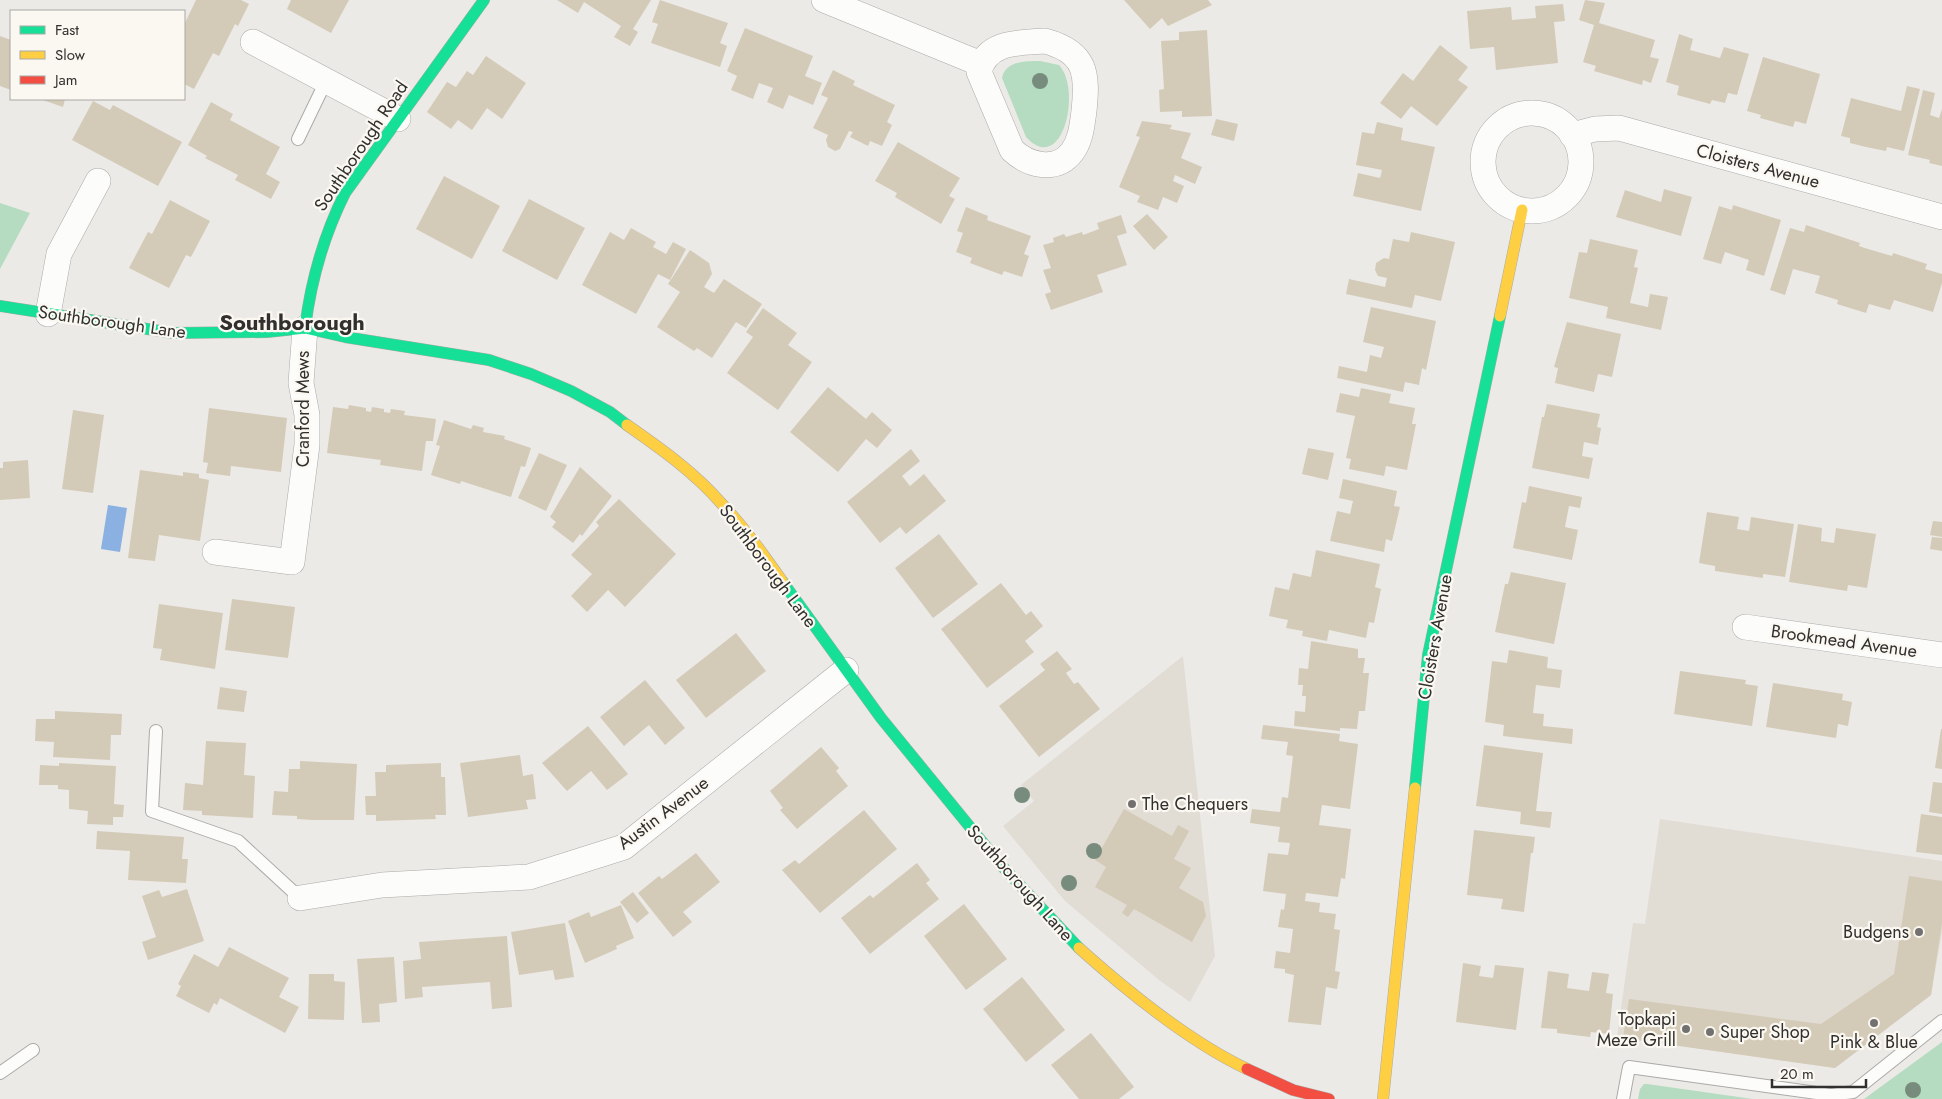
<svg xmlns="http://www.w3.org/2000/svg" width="1942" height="1099" font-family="Jost,sans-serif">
	<rect width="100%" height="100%" fill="#eceae7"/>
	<g fill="#e1dcd4">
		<path d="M1183,656L1215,956L1190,1002L1159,980L1065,901L1003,826L1034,801L1021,785Z"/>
		<path d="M1660,819L1942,861V932L1931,995L1835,1068L1617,1037L1633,923L1645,924Z"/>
	</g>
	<g fill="#b5dcc0">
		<path d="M1040,61L1059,65C1082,89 1063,177 1026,137L1002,78C1005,61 1026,61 1040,61Z"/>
		<path d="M0,203L30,213L0,269Z"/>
		<path d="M1942,1042V1099H1864Z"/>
		<path d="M1644,1084H1647L1753,1099H1638L1640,1089Z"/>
	</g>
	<path fill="#8ab1e1" d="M108,505L127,508L120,552L101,549Z"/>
	<g fill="#d4cab8">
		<path d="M196,0H241L249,4L238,26L235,24L219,56L213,53L194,89L184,84V25Z"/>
		<path d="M291,0H349L331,33L287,9Z"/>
		<path d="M557,0H651L633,29L638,32L630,46L614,37L621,26L584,2L578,13Z"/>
		<path d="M660,0L728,23L720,43L727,46L720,67L651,43L658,24L652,22Z"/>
		<path d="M1124,0H1208L1212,5L1168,26L1162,18L1150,29Z"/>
		<path d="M1585,0L1605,3L1599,23L1655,40L1650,57L1659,59L1651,83L1643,80L1642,85L1594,71L1596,66L1583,62L1594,25L1579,20Z"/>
		<path d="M1563,4L1565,21L1554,22L1558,63L1496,70L1494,47L1470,49L1467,11L1511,7L1512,20L1536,18L1535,6Z"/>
		<path d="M745,28L813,56L805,76L822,83L813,105L789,95L783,109L767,102L773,88L759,83L753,99L731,90L737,76L727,71Z"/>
		<path d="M1207,30L1212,116L1182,117V111L1160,112L1159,90L1164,89L1161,41L1179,40V32Z"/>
		<path d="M1679,34L1693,39L1690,50L1720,58L1724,47L1749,54L1737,95L1728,93L1725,103L1712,100L1710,104L1677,95L1679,86L1666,82Z"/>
		<path d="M0,36L11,40V90L0,86Z"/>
		<path d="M1440,45L1468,67L1458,80L1468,87L1437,126L1411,106L1401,119L1380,103L1403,73L1413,81Z"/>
		<path d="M486,56L526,83L502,119L487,108L472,130L458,120L451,129L427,112L447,82L456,87L467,71L473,75Z"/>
		<path d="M1763,57L1820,74L1806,124L1795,121L1793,127L1760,118L1761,115L1747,111Z"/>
		<path d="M833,70L855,81L853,85L895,105L887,122L892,125L882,146L870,141L868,146L850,137L853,132L849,131L840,149L835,151L828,147L826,140L828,135L813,128L828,98L821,95Z"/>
		<path d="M1907,86L1920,89L1904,151L1887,147L1886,151L1866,147L1850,143V138L1841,136L1851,98L1901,111Z"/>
		<path d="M1923,90L1935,93L1930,115L1939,118L1942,109V166L1929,163L1930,160L1908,155Z"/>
		<path d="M40,99H65L63,107Z"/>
		<path d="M93,101L110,110L113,105L182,142L158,186L72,140Z"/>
		<path d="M211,102L233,114L230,120L280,147L266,174L280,182L271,199L235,180L238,175L205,158L207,156L188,145Z"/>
		<path d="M1216,119L1238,124L1234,141L1211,135Z"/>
		<path d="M1142,121L1172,125L1170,129L1191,133L1181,158L1202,167L1195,184L1175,175L1173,181L1184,186L1177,203L1163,197L1158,210L1137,202L1140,196L1119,187L1140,137L1136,136Z"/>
		<path d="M1377,122L1403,128L1401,140L1435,147L1421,211L1353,196L1358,173L1380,178L1382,170L1356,165L1362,132L1374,134Z"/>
		<path d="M898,142L960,178L949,196L955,199L941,224L895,197L897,193L875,181Z"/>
		<path d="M444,176L500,206L472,259L416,229Z"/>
		<path d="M1664,189L1692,197L1681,236L1616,217L1625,190L1661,202Z"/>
		<path d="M529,199L585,228L557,280L502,251Z"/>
		<path d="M170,200L210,221L191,257L186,255L169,288L129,268L148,232L152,234Z"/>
		<path d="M1733,205L1781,220L1764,276L1746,270L1749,260L1725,252L1721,264L1703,259L1719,206L1732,210Z"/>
		<path d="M966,207L988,216L987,220L1031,236L1024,254L1029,256L1022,277L1004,271L1002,275L970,263L972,258L956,252L963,233L957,231Z"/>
		<path d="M1147,214L1168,237L1154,250L1133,226Z"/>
		<path d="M1121,215L1127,233L1117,236L1127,265L1097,275L1103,292L1051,310L1045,294L1051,292L1043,270L1051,268L1043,245L1054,242L1053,238L1064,234L1066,237L1082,232L1083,235L1099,229L1097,223Z"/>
		<path d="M1806,225L1860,243L1859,246L1868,249L1892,256L1893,253L1927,264L1925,269L1942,274V283L1933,312L1894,300L1890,310L1869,304L1866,313L1837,304L1838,300L1815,293L1820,276L1793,269L1785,295L1770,290L1790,228L1804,232Z"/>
		<path d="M631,228L656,242L653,247L666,254L673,242L686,249L670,280L658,274L636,314L582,285L610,232L624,240Z"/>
		<path d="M1411,232L1455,242L1441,301L1415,295L1412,308L1346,294L1349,279L1385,287L1387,278L1378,276L1375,270L1376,263L1384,258L1389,259L1393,239L1409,242Z"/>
		<path d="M1590,239L1638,250L1634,267L1638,268L1630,303L1648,307L1650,294L1668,297L1661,330L1606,318L1608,307L1569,298L1579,252L1587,253Z"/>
		<path d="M690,250L709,263L712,274L704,287L714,293L724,279L762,304L746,328L736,322L712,358L697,348L694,351L657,327L680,292L668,284Z"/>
		<path d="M1371,307L1436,321L1426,370L1422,368L1419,385L1405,382L1403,392L1337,378L1339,366L1367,372L1370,355L1381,358L1384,347L1363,342Z"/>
		<path d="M763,308L797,333L788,345L812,362L778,410L727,373L753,337L746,332Z"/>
		<path d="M1567,322L1621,334L1612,377L1598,374L1594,392L1555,383L1558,368L1554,367Z"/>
		<path d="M828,387L866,419L872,412L892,430L877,448L866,439L838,472L790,432Z"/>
		<path d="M1361,388L1391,394L1389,403L1415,408L1412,424H1416L1407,470L1386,466L1384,476L1349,469L1351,459L1346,458L1355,416L1336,412L1340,393L1359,397Z"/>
		<path d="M1547,404L1600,414L1597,427L1601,428L1598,445L1584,442L1582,456L1593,458L1589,479L1532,468L1542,417H1544Z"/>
		<path d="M349,405L366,408V411L371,412L372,407L384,409V412L390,413L391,409L405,411L404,415L436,419L433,441H426L422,471L380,465L381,460L327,453L333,407L348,409Z"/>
		<path d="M209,408L287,418L281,472L231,466L230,476L206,473L208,463L203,462Z"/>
		<path d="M73,410L104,415L93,493L62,489Z"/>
		<path d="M444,420L471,429L473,425L484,428L483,432L505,436L504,439L531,448L525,467L521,466L511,497L461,481L460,484L431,475L440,446L436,445Z"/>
		<path d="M1308,448L1334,453L1328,480L1302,474Z"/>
		<path d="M911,449L920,461L902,476L910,486L924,474L946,501L906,534L900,527L880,543L847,502Z"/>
		<path d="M539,453L567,465L546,511L518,498Z"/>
		<path d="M28,460L30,498L0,500V468H3V462Z"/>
		<path d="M580,467L612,496L582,536L580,534L573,543L552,527L556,522L550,517Z"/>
		<path d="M140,470L183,476V472L199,474V478L209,480L200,541L159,535L155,561L128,558Z"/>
		<path d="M1343,479L1397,491L1394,506L1400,507L1392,541L1386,539L1384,552L1330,541L1337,511L1350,514L1353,501L1339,498Z"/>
		<path d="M1529,486L1582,497L1580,508L1569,506L1565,527L1578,530L1572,560L1513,548L1522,502L1526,503Z"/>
		<path d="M619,499L676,554L625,607L608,590L587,612L571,596L592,574L571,555L599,526L596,522Z"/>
		<path d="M1707,512L1739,517L1737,529L1749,531L1751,517L1794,524L1785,577L1763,574V578L1715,571V566L1699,563Z"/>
		<path d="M1933,521L1942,522V537L1930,535Z"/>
		<path d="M1798,524L1822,528L1821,541L1834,543L1836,528L1876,534L1867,588L1848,585L1847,591L1789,582Z"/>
		<path d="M939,534L978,584L933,618L895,568Z"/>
		<path d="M1932,537L1942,538V551L1930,549Z"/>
		<path d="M1316,550L1380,564L1375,587L1381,589L1374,623L1369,622L1366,638L1329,630L1327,641L1302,636L1303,631L1286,628L1288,620L1269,616L1275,587L1289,590L1293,573L1311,577Z"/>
		<path d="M1511,572L1566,583L1554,644L1495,632L1505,584H1508Z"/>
		<path d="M1001,583L1026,615L1031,611L1043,626L1025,641L1034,652L987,688L941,629Z"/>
		<path d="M232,599L295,607L288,658L225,650Z"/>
		<path d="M159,604L223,613L215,669L160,660L162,649L153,648Z"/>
		<path d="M736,633L766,671L706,718L676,680Z"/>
		<path d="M1311,641L1358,649V658H1365L1363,673H1369L1365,711H1359L1357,729L1340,728V731L1294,726L1295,711L1305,712L1306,696H1302L1303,685H1298L1299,668L1308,669Z"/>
		<path d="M1509,650L1548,657L1547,668L1562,670L1560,688L1536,685L1533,713L1544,714L1543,726L1573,729L1572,744L1503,736L1504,725L1485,722L1492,661L1507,663Z"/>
		<path d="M1057,651L1072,669L1066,673L1074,684L1078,682L1100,709L1039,757L999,706L1045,670L1040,664Z"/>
		<path d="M1680,671L1746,680L1745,684L1758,686L1752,726L1674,714Z"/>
		<path d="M645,680L685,728L665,745L649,725L624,746L600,717Z"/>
		<path d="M1773,683L1843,694L1842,700L1852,702L1848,726L1838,724L1836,738L1766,727Z"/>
		<path d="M220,687L247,691L244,712L217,709Z"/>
		<path d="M55,711L122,714L121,735H111L110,760L53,757L54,742L35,741L36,719H55Z"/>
		<path d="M1263,725L1340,734L1339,741L1358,744L1350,809L1322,805L1319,825L1351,829L1345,879L1341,878L1338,897L1306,893L1305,901L1320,903L1319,912L1336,914L1334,929L1340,930L1335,971L1340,972L1337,989L1326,987L1321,1025L1288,1022L1294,975L1285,973V969L1274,968L1276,951L1290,953L1293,929L1278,927L1281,909L1284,910L1286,894L1263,891L1268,853L1288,855L1290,843L1278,842L1280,827L1250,823L1252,809L1280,812L1282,797L1288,798L1293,756L1286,755L1288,742L1261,739Z"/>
		<path d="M588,726L628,774L607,790L591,771L567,791L542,763Z"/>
		<path d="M1941,729H1942V769L1935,768Z"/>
		<path d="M206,741L246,743L244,775L255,776L253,818L202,815V811L183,810L185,783L203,785Z"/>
		<path d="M1484,745L1543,753L1536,811L1552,812L1550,828L1520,824L1521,812L1476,806Z"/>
		<path d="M821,747L839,768L836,771L848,786L797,829L780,810L783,808L770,791Z"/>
		<path d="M520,755L523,776L533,774L536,799L526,800L528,809L468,817L460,763Z"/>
		<path d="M300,761L357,764L354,820H313L297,819V816L272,815L274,791L288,792L289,769H300Z"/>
		<path d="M59,763L116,766L114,804L124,805L123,817H113V825L87,824L88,811L69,809V790L58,789V785H39L40,765L59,766Z"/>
		<path d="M441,763V777H445L446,815H435L436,819L376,821V815H366L365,796H376L375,772H386V765Z"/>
		<path d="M1933,782L1942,783V814L1929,812Z"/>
		<path d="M1124,809L1172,836L1178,825L1189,831L1174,859L1191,868L1179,888L1203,902L1206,916L1192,942L1134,909L1128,917L1122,913L1127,905L1095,887L1106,867L1095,860Z"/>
		<path d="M864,810L897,849L820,913L782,870L795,860L799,864Z"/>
		<path d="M1921,814L1942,817V855L1916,852Z"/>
		<path d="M1474,830L1535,837L1533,853H1531L1524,912L1501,909L1503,899L1467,895Z"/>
		<path d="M97,831L184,837L182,859H188L186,883L128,880L130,851L96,849Z"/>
		<path d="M696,853L720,882L683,912L692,922L673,937L638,893L659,876L662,879Z"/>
		<path d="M917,863L930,880L926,883L939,899L870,954L841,918L870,895L873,898Z"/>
		<path d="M1909,876L1942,881V923L1931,995L1835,1068L1623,1038L1629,999L1821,1024L1894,974Z"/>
		<path d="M187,889L204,941L148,960L142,942L156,937L142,896L159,890L162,897Z"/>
		<path d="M633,892L649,913L637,923L620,902Z"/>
		<path d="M964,904L1007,959L966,990L924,936Z"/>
		<path d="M621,905L634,938L616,946L617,949L585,963L568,921L589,912L591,917Z"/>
		<path d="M565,923L574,977L555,980L553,970L519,975L511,932Z"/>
		<path d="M507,936L512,1007L492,1009L490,982L422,987L423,997L405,999L403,961L421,959L419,942Z"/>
		<path d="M229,947L289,978L279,997L299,1007L285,1033L220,998L217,1005L214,1003L209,1013L176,996L181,986L178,984L194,954L218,967Z"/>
		<path d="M394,957L397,1002L379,1004L380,1022L362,1023L357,959Z"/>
		<path d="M1463,963L1481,966L1479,976L1493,978L1495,965L1524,968L1516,1030L1456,1022Z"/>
		<path d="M1548,971L1569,974L1567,988L1589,991L1592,972L1609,974L1606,993L1613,994L1609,1034L1591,1032L1590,1037L1557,1033V1029L1541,1028Z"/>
		<path d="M309,974H334V981L345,982L344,1020L308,1019Z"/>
		<path d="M1022,977L1065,1030L1026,1062L983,1009Z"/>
		<path d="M1091,1033L1134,1087L1119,1099H1079L1051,1065Z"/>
	</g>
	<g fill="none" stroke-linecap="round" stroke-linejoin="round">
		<g stroke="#acaaa8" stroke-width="14">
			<g id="lane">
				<path d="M298,139L326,81"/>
				<path d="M156,731L152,811L238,841L300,898"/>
				<path d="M0,1073L33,1050"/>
				<path d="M1623,1099L1629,1067L1831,1095L1853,1092L1942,1021"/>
			</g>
		</g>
		<g stroke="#acaaa8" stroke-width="26">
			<g id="street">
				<path d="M824,0L981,64"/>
				<path d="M1045,41C1086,52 1088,73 1084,111C1082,125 1081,140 1072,152C1056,173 1028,165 1012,150L979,72C986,41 1019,43 1045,41Z"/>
				<path d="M253,42L398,119"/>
				<circle cx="1532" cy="162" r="49"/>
				<path d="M1572,135L1595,129L1619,128L1942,217"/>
				<path d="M48,314L59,254L98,181"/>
				<path d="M215,552L292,562L307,445V415L301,383L305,328"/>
				<path d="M1745,627L1942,655"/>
				<path d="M300,898L382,885L529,877L624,847L846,670"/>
			</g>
		</g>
		<g stroke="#acaaa8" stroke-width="12">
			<g id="fast">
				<path d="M0,306L173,333L267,332L305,328L345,337L489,360L531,374L571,391L610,412L627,425"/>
				<path d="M305,328C311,280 323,237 345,193L484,0"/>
				<path d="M782,581L881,718L1001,865L1079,948"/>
				<path d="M1415,788L1428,655L1500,316"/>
			</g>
		</g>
		<g stroke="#acaaa8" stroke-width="12">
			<g id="slow">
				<path d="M1500,316L1522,210"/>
				<path d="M627,425C660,448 694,472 721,503C744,527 763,554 782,581"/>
				<path d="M1079,948C1127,991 1188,1041 1247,1069"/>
				<path d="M1383,1099L1415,788"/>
			</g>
		</g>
		<g stroke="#acaaa8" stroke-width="12">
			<path id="jam" d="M1247,1069L1293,1090L1329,1099"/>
		</g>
		<use href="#lane" stroke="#fcfcfb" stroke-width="12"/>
		<use href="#street" stroke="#fcfcfb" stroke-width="25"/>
		<use href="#fast" stroke="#16e098" stroke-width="11"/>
		<use href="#slow" stroke="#ffcf43" stroke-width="11"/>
		<use href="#jam" stroke="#f24e42" stroke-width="11"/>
	</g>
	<g fill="#788c7e">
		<circle cx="1040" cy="81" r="8"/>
		<circle cx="1022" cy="795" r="8"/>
		<circle cx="1094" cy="851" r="8"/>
		<circle cx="1069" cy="883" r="8"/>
		<circle cx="1913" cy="1090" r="8"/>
	</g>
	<g fill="#72716f" stroke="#fbf8f2" stroke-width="2">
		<circle cx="1132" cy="804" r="5"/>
		<circle cx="1919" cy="932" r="5"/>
		<circle cx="1874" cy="1023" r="5"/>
		<circle cx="1686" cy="1029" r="5"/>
		<circle cx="1710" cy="1032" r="5"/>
	</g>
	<g text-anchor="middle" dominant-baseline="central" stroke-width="4.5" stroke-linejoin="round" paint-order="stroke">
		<g font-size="18" fill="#31302e" stroke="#fbf8f2">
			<text transform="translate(361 146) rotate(-56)">Southborough Road</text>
			<text transform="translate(1758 166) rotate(15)">Cloisters Avenue</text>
			<text transform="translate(112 322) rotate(8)">Southborough Lane</text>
			<text transform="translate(303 409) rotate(-90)">Cranford Mews</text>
			<text transform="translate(768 566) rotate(53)">Southborough Lane</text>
			<text transform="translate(1435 637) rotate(-80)">Cloisters Avenue</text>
			<text transform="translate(1844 641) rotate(8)">Brookmead Avenue</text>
			<text transform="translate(663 813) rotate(-37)">Austin Avenue</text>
			<text transform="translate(1020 883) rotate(48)">Southborough Lane</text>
		</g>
		<g font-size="18" fill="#31302e" stroke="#fbf8f2" text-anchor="start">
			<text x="1142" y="804">The Chequers</text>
			<text x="1909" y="932" text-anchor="end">Budgens</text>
			<text x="1676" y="1019" text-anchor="end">Topkapi<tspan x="1676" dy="21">Meze Grill</tspan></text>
			<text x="1720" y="1032">Super Shop</text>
			<text x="1874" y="1042" text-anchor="middle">Pink &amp; Blue</text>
		</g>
		<g font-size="22" font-weight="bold" fill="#31302e" stroke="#fbf8f2">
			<text x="292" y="322">Southborough</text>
		</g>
	</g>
	<rect x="10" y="10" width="175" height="90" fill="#fbf8f2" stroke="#aaa8a4"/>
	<rect x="20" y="26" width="25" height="8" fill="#16e098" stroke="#aaa8a4"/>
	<text x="55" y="35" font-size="15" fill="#31302e">Fast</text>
	<rect x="20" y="51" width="25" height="8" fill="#ffcf43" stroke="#aaa8a4"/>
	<text x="55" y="60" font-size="15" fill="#31302e">Slow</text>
	<rect x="20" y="76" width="25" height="8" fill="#f24e42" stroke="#aaa8a4"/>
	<text x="55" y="85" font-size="15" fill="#31302e">Jam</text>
	<path d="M1772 1079v8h94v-8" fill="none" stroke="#31302e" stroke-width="2.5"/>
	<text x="1780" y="1079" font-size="15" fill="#31302e" stroke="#fbf8f2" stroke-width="4" paint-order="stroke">20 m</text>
</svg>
